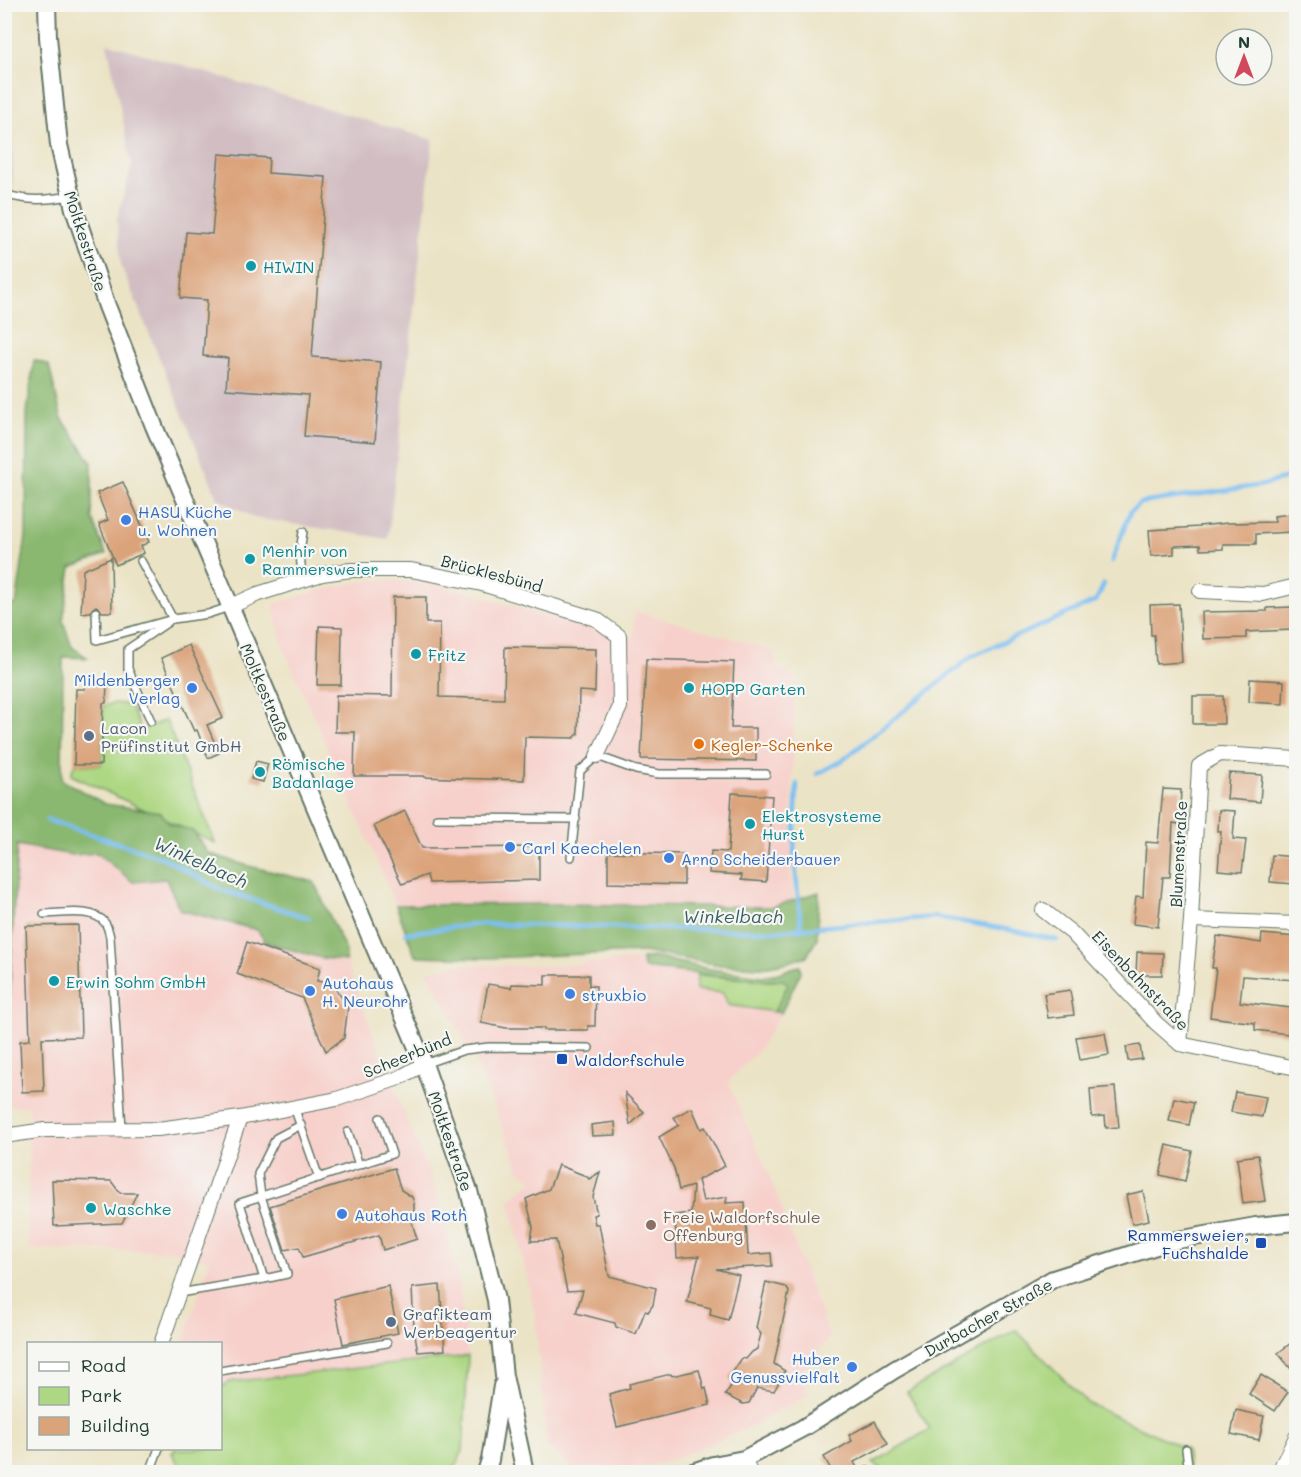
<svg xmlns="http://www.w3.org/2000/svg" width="1301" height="1477" font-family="Mali,sans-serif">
	<rect width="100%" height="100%" fill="#f6f6f2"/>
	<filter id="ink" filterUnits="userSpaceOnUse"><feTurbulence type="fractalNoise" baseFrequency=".0167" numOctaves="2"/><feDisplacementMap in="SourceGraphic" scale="12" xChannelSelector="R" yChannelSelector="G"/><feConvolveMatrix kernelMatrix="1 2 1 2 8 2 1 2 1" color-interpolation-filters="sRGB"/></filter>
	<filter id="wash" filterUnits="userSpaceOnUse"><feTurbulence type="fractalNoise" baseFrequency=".008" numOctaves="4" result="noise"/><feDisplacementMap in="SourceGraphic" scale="24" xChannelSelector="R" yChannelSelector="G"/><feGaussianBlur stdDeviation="1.35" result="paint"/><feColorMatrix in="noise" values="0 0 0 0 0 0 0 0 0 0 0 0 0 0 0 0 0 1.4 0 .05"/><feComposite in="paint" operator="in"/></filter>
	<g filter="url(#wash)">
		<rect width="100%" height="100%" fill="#ebe3c5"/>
		<g fill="#f7d0cb">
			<path d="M374,579L434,583L591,628L633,637L635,611L759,646L774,653L776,669L788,672L795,680L791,825V879L794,901L772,907L553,904L396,905L283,647L273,604L319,590Z"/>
			<path d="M16,845L72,855L97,853L133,882L166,879L180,910L257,930L268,943L322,958L346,961L382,1058L438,1195L460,1289L468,1356L230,1382L221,1387L220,1344L184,1343L209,1260L173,1251L28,1249L29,1107L6,1105L5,1081Z"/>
			<path d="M642,959L643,968L697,975L696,990L723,993L728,1005L781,1013L760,1048L728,1082L767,1170L830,1338L804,1369L807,1395L753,1426L671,1460L625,1472H578L547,1446L535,1315L521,1249L509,1201L533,1180L519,1170L481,1072L427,972L452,965L554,966Z"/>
		</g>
		<g fill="#d2bec2">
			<path d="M7,4L13,172L5,449L4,5Z"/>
			<path d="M107,43L433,140L388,539L255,518L218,499L121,266L117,219L132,165Z"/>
		</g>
		<g fill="#add782" stroke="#668a5b" stroke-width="1.5">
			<path d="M115,703L130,705L141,730L166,720L215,843L71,775L74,765H101L103,706Z"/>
			<path d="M697,975L769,981L783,980L789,984L774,1012L728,1005L723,993L696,990Z"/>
			<path d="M1016,1330L1087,1403L1186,1449L1189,1472H887L873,1463L930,1429L907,1392Z"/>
			<path d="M468,1356L463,1451L452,1472H183L172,1453L175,1449L220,1448L221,1387L229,1382Z"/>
		</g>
		<g fill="#8ab870" stroke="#547a52" stroke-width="1.5">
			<path d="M34,360L49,365L61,417L92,463V518L106,554L71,568L63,621L72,647L88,658L63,657L62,780L105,804L160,812L170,824L193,831L208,853L245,865L314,882L346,951V961L322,958L267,943L257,930L180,910L166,879L133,882L97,853L72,855L17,845L5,1081L4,603L16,605L26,536L27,413Z"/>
			<path d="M819,892L817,939L807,956L785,963L762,967L721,965L643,952L487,958L415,956L396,905L553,904L772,907Z"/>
			<path d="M653,957L710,969L762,976L779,973L791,968L800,966L801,972L781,1013L774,1012L788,984L783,980L769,981L738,978L643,968L642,959Z"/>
		</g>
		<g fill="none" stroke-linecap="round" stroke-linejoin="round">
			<g stroke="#7cbff2" stroke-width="4.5">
				<path d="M1112,561L1130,512L1140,503L1263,485L1296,475"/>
				<path d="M817,774L843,760L972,656L1096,601L1104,584"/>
				<path d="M797,784L794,852L801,929"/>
				<path d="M47,820L164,858L219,889L309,918"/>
				<path d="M406,933L478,924L773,931L934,917L1005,929L1057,940"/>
			</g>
		</g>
		<g id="blocks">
			<g fill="#dba37a">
				<path d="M219,154L269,158L268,173L326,177L312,357L381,362L375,442L304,436L308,395L226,389L228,358L203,356L207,300L180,298L186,232L212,234Z"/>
				<path d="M123,482L149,542L141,546L144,553L116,565L99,524L108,520L97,493Z"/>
				<path d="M1292,514L1293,532L1256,534V544H1223V549L1200,550V545L1174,546V554L1151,556L1149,530L1199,527V526L1228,523L1275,522L1274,516Z"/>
				<path d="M111,558L112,612H102L100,609L96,606L93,608L90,612L81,613L83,570Z"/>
				<path d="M393,597H426V623H440L439,697L504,699L505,647L596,649L595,692L579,691L578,734L574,738L525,737L524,780L449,778L424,777V776H354L355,732H335L336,695L392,696Z"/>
				<path d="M1179,604L1182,662L1156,664L1154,635H1151L1150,605Z"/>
				<path d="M1292,607L1293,630L1246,632V638L1203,639L1202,612L1267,611V608Z"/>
				<path d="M319,626L342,627L341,685H317Z"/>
				<path d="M189,645L223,718L207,725L219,753L208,758L197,730L194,731L161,658Z"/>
				<path d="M646,659L734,662L731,728H756V761L641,759Z"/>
				<path d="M1250,679L1284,681L1283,704L1249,702Z"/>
				<path d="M85,685H107L106,703H103L101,765H74L76,689H85Z"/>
				<path d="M1193,696H1223L1224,724H1193Z"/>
				<path d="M256,761L268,764L263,782L251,779Z"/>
				<path d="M1229,773L1262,775L1260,802L1227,799Z"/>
				<path d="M1163,789L1181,790L1179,824L1173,823L1170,877H1163L1158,927L1133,924L1136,896L1143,897L1146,842L1158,843Z"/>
				<path d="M732,793L772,796L766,882L741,880L742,875L709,873L711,851L728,852Z"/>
				<path d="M1219,810L1235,811L1233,839L1246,840L1242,872L1218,870L1221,831H1218Z"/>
				<path d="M405,811L422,848L539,847V880L429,883L427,875L402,884L374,826Z"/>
				<path d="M608,852L684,854V885L608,883Z"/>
				<path d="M1272,855L1296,857L1294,884L1270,882Z"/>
				<path d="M78,925L81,1037L42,1038L44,1091L22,1092L20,1041L30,1040L26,926Z"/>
				<path d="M1262,934L1296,937L1295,980L1243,976L1240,1002L1291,1008L1288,1034L1255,1030V1023L1210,1017L1216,968H1212L1217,936L1261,943Z"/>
				<path d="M247,942L320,968L317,981L332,984L348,1006L344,1038L326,1051L302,998L237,974Z"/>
				<path d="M1137,952L1163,953L1162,975H1136Z"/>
				<path d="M545,975H589V986H596L595,1026H588V1030H544V1028H506L481,1023L488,984L511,988L512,984L545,985Z"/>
				<path d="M1070,990L1074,1015L1048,1018L1044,994Z"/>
				<path d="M1105,1033L1109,1055L1080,1060L1076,1037Z"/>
				<path d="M1140,1045L1142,1059L1128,1061L1126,1047Z"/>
				<path d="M1115,1087L1119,1127L1106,1128L1105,1116L1092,1117L1090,1089Z"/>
				<path d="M1235,1092L1266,1097L1262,1117L1231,1112Z"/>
				<path d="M625,1093L644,1112L630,1125Z"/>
				<path d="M1174,1098L1194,1102L1189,1125L1169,1121Z"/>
				<path d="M692,1108L701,1129L705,1127L725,1166L698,1180L703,1201L727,1197L726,1203L745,1202L748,1255L771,1253L772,1266L716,1269L739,1275L728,1320L710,1315L711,1308L687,1302L699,1256L677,1258L675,1215L691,1213L693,1186L679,1190L674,1168L659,1137L679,1125L674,1117Z"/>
				<path d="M615,1122L616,1135L592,1136L591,1125Z"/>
				<path d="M1167,1145L1192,1151L1185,1181L1160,1175Z"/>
				<path d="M1258,1155L1265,1201L1243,1204L1237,1158Z"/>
				<path d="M558,1165L586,1176L589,1179L600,1172L593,1197L597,1214L593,1215L595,1224H599L609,1276L656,1288L653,1305L648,1312L645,1311L636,1334L616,1327L615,1323L576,1313L583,1290L567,1291L556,1240L531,1241L533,1227L526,1199L549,1189Z"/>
				<path d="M394,1168L401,1190L412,1197L414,1203V1211L410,1216L417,1239L383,1250L379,1235L303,1257L299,1247L285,1250L270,1206Z"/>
				<path d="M52,1180L111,1181L120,1193H137L122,1223L54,1226Z"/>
				<path d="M1143,1191L1149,1220L1132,1224L1126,1195Z"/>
				<path d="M766,1282L786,1287L789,1292L774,1364L785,1371L774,1391L757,1388L749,1403L743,1404L725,1395L733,1383L729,1378L742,1358L746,1359L752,1352L757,1349L761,1334L756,1328Z"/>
				<path d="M440,1285L445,1350L418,1352L414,1329L412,1288Z"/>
				<path d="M388,1286L398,1333L343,1344L334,1299Z"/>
				<path d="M1291,1343L1296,1350V1375L1278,1353Z"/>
				<path d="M699,1370L704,1389L706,1388L710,1405L617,1427L609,1394L630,1388L629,1384L671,1374L672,1376Z"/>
				<path d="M1261,1375L1288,1392L1275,1411L1249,1394Z"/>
				<path d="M1236,1410L1264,1416L1259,1440L1231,1434Z"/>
				<path d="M875,1421L888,1444L854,1462L860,1473H833L824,1457L852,1441L849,1435Z"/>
			</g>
		</g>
	</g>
	<g filter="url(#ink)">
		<use href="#blocks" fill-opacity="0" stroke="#667767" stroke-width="1.5"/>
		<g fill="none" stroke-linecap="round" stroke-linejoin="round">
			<g stroke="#667767" stroke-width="10">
				<g id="service">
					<path d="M4,194C30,202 45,200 71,196"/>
					<path d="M141,561L173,619"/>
					<path d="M302,579L300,551L303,532"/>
					<path d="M96,612L97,640L173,619L208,614L229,607"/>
					<path d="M151,721L128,669V649L168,622"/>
					<path d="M437,818L576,819"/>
					<path d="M571,857L580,771L597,756L636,770L659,774H766"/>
					<path d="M44,914C61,914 94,907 105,923C108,927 109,933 110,937L122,1129"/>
					<path d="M424,1064L464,1050L489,1047L589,1048"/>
					<path d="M294,1107L319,1178"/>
					<path d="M348,1132L359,1165"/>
					<path d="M264,1279L240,1203L392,1154L380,1118"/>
					<path d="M179,1293L264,1279L287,1274L261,1196L258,1174L276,1138L301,1125"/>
					<path d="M220,1371L387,1343"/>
					<path d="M1186,1449L1189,1472"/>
					<path d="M867,1471L870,1472"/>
					<path d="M150,1472L159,1448"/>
				</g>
			</g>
			<g stroke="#667767" stroke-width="16">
				<g id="minor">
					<path d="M1200,591L1263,594L1296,586"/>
					<path d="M229,607L258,594L322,574L351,570H411L482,584L596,619L619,636L620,707L597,756"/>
					<path d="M1043,910L1072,933L1156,1023L1180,1044L1296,1068"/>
					<path d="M1191,920L1296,924"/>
					<path d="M1180,1044L1191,920L1199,766L1220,754L1296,759"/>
					<path d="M4,1136L45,1130L158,1129L240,1118L337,1099L399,1078L424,1064"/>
					<path d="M161,1344L240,1118"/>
					<path d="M744,1459L750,1472"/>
					<path d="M1283,1472L1282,1465L1296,1437"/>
				</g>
			</g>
			<g stroke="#667767" stroke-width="20">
				<g id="tertiary">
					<path d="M47,4L48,37L59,145L74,209L107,306L154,426L424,1064L469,1191L496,1300L504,1376L525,1472"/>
					<path d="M486,1472L490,1460L502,1386"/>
					<path d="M693,1472L713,1465L744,1459L803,1428L894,1370L1053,1279L1172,1241L1256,1226L1296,1222"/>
				</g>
			</g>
			<use href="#service" stroke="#fff" stroke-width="7"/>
			<use href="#minor" stroke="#fff" stroke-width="14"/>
			<use href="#tertiary" stroke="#fff" stroke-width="16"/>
		</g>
	</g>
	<g fill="#0f9aa8" stroke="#f6f6f2" stroke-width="2">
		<circle cx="251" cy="266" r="6"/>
		<circle cx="250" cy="559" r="6"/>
		<circle cx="416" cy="654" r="6"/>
		<circle cx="689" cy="688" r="6"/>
		<circle cx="260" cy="772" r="6"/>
		<circle cx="750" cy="824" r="6"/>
		<circle cx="54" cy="981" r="6"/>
		<circle cx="91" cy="1208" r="6"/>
	</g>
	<g fill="#3f7fe0" stroke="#f6f6f2" stroke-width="2">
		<circle cx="126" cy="520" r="6"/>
		<circle cx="192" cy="688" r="6"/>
		<circle cx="510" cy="847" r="6"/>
		<circle cx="669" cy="858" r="6"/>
		<circle cx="310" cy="991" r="6"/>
		<circle cx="570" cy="994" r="6"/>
		<circle cx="342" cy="1214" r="6"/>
		<circle cx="852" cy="1367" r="6"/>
	</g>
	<g fill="#5c6f8a" stroke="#f6f6f2" stroke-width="2">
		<circle cx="89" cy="736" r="6"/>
		<circle cx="391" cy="1322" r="6"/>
	</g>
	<circle fill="#e8710a" stroke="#f6f6f2" stroke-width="2" cx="699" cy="744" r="6"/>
	<g fill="#1a4fb4" stroke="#f6f6f2" stroke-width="2">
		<rect x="556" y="1053" width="12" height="12" rx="3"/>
		<rect x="1255" y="1237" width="12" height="12" rx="3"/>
	</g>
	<circle fill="#8d6e63" stroke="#f6f6f2" stroke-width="2" cx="651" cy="1225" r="6"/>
	<g text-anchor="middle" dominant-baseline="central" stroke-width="4.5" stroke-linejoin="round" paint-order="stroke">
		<g font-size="16" fill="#1f3d34" stroke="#f6f6f2">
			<text transform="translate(86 241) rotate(72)">Moltkestraße</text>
			<text transform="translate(492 573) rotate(15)">Brücklesbünd</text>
			<text transform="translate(266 692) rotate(67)">Moltkestraße</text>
			<text transform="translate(1178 854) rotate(-87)">Blumenstraße</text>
			<text transform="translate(1141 980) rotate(46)">Eisenbahnstraße</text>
			<text transform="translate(407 1055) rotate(-22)">Scheerbünd</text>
			<text transform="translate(451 1141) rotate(71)">Moltkestraße</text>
			<text transform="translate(988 1317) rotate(-29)">Durbacher Straße</text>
		</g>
		<g font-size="16" fill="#0d838f" stroke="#f6f6f2" text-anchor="start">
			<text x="263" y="266">HIWIN</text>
			<text x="262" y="550">Menhir von<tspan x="262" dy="18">Rammersweier</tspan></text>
			<text x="428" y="654">Fritz</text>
			<text x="701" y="688">HOPP Garten</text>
			<text x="272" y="763">Römische<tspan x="272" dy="18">Badanlage</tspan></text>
			<text x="762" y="815">Elektrosysteme<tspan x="762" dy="18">Hurst</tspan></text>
			<text x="66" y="981">Erwin Sohm GmbH</text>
			<text x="103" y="1208">Waschke</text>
		</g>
		<g font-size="16" fill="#366cbe" stroke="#f6f6f2" text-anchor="start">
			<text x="138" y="511">HASU Küche<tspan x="138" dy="18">u. Wohnen</tspan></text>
			<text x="180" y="679" text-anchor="end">Mildenberger<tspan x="180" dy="18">Verlag</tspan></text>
			<text x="522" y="847">Carl Kaechelen</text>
			<text x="681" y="858">Arno Scheiderbauer</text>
			<text x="322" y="982">Autohaus<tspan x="322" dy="18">H. Neurohr</tspan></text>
			<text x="582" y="994">struxbio</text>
			<text x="354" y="1214">Autohaus Roth</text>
			<text x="840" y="1358" text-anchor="end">Huber<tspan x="840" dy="18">Genussvielfalt</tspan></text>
		</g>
		<g font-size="16" fill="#4e5e75" stroke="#f6f6f2" text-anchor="start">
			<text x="101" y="727">Lacon<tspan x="101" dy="18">Prüfinstitut GmbH</tspan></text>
			<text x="403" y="1313">Grafikteam<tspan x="403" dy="18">Werbeagentur</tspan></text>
		</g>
		<g font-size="16" fill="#c56008" stroke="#f6f6f2" text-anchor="start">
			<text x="711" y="744">Kegler-Schenke</text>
		</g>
		<g font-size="16" fill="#164399" stroke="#f6f6f2" text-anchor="start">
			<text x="574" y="1059">Waldorfschule</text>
			<text x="1249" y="1234" text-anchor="end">Rammersweier,<tspan x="1249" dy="18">Fuchshalde</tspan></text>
		</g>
		<g font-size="16" fill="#785e54" stroke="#f6f6f2" text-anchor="start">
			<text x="663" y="1216">Freie Waldorfschule<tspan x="663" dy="18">Offenburg</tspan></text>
		</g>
		<g font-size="18" font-style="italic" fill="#365e64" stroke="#f6f6f2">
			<text transform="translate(201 862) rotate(24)">Winkelbach</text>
			<text x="733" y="916">Winkelbach</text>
		</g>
	</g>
	<rect width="1301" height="1477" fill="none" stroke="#f6f6f2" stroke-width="24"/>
	<rect x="27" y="1342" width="195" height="108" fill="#f6f6f2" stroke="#a0aca6" stroke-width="1.5"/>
	<rect x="39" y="1362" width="30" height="9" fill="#ffffff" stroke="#a0aca6" stroke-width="1.5"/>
	<text x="81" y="1372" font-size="18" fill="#1f3d34">Road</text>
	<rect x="39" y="1387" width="30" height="18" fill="#add782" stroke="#a0aca6" stroke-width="1.5"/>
	<text x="81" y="1402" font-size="18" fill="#1f3d34">Park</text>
	<rect x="39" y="1417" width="30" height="18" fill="#dba37a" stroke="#a0aca6" stroke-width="1.5"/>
	<text x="81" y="1432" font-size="18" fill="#1f3d34">Building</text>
	<g transform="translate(1244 57)"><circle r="28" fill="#f6f6f2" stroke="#a0aca6" stroke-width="1.5"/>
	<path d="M0-4.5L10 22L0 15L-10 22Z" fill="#d1495b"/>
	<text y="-9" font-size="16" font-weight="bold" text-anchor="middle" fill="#1f3d34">N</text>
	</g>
</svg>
